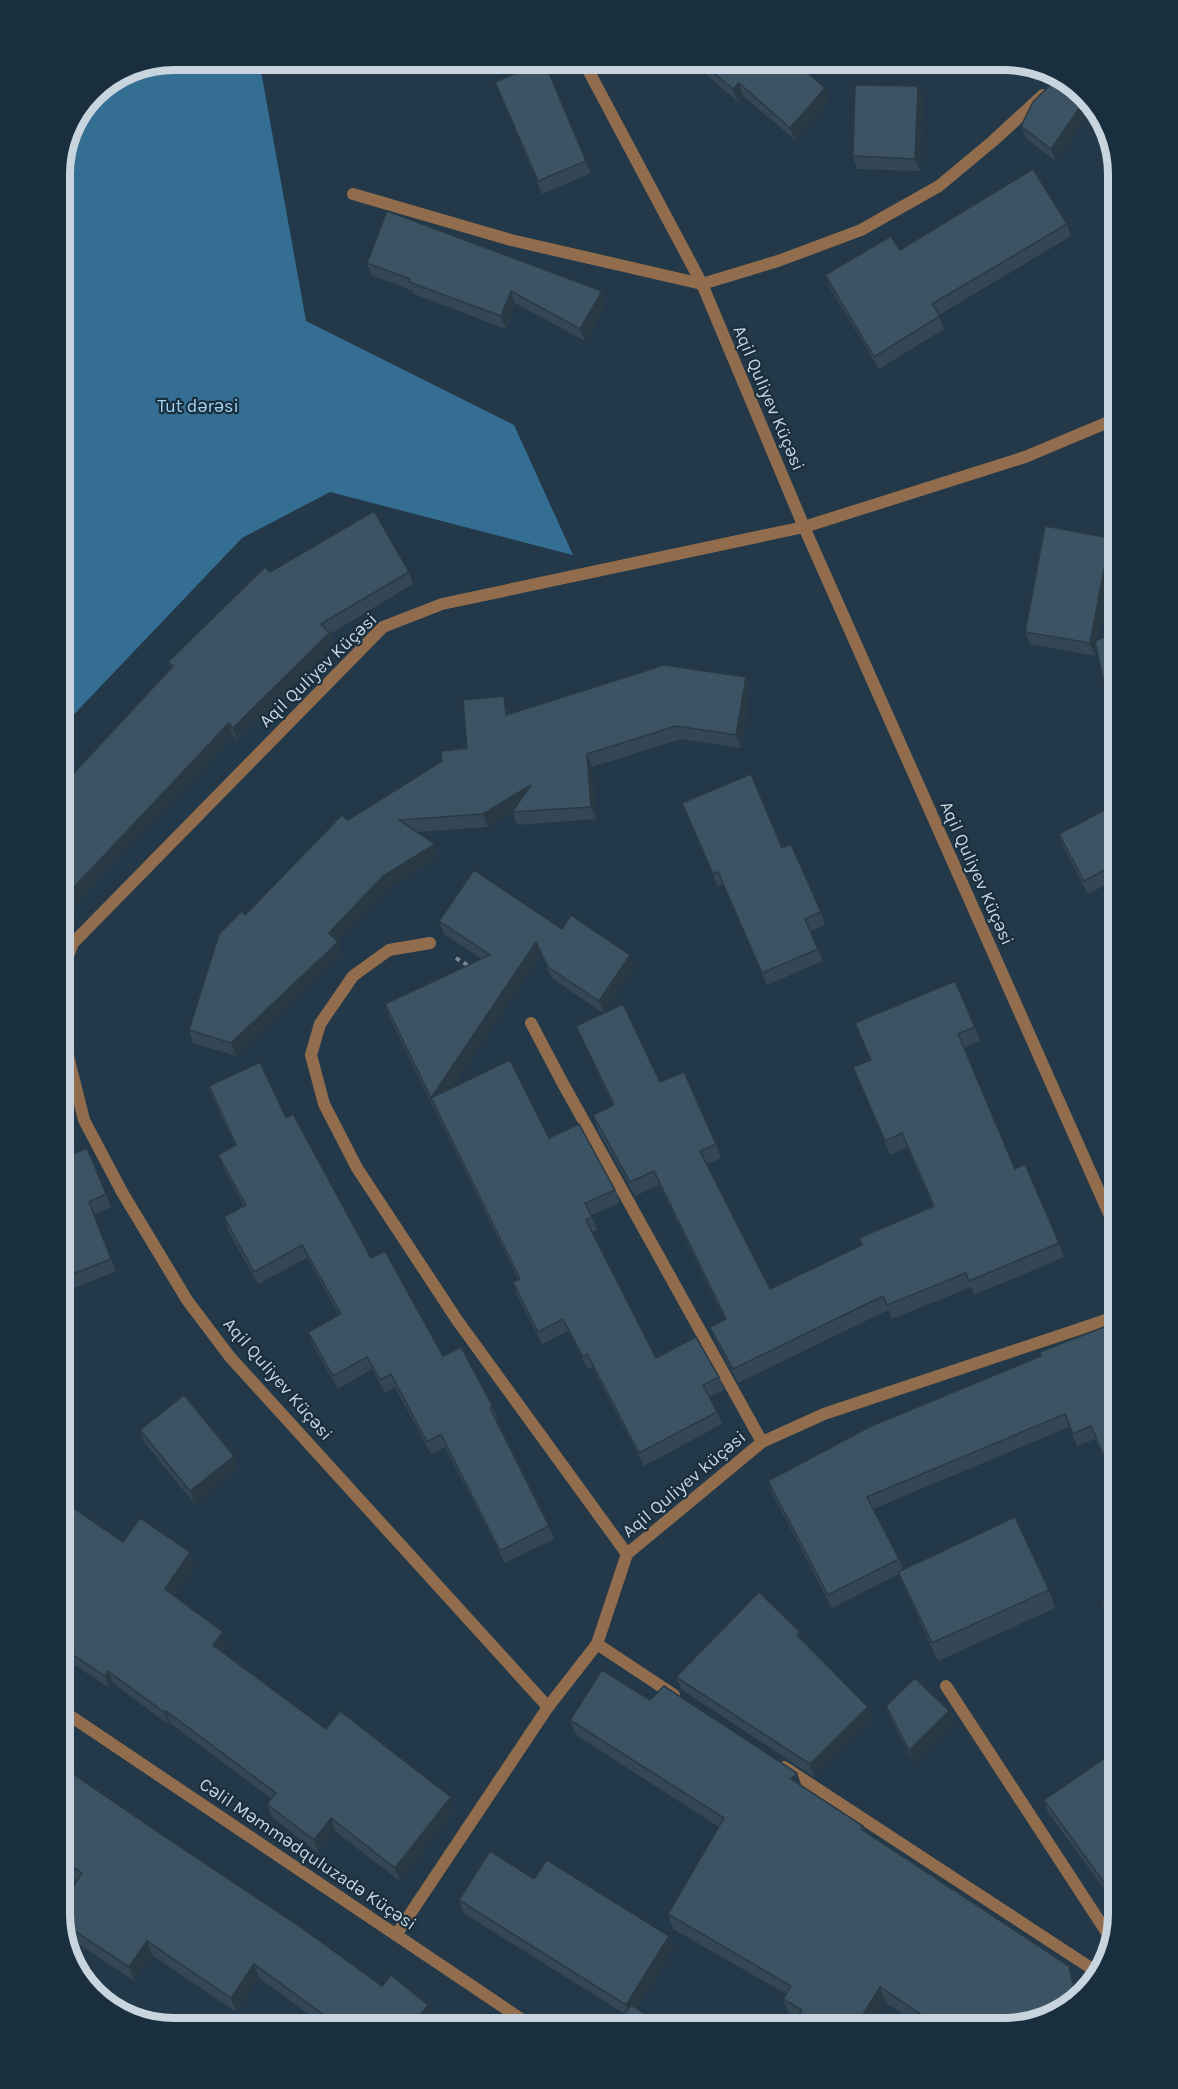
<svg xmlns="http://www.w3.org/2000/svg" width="1178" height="2089" font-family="Karla,sans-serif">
	<rect width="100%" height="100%" fill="#233949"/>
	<path fill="#346e93" d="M174,60H259L306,321L514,425L573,555L330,492L242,538L60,729V167L94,93L131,69Z"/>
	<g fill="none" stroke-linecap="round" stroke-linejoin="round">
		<path stroke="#798a97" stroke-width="4" stroke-dasharray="4.5 4.5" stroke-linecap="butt" d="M456,958L472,968"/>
		<g stroke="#926d4d" stroke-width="12">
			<path d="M586,66L702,284"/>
			<path d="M353,194L511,240L702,284"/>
			<path d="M804,527L1025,457L1118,418"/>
			<path d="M946,1686L1111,1939"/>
		</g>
		<g stroke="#926d4d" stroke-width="12">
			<path d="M1043,95L993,141L939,186L861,230L778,261L702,284L804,527L1118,1234"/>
			<path d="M430,943L389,950L353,976L320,1024L311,1055L324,1104L357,1168L457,1320L627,1554"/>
			<path d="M60,976L73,943L383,627L442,604L804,527"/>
			<path d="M531,1023L561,1080L762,1442"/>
			<path d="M60,1024L84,1120L122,1192L187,1300L230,1357L548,1707"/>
			<path d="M597,1644L674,1695"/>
			<path d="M60,1709L536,2029"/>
			<path d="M784,1767L1100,1974"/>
			<path d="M396,1935L548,1707L597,1644L627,1554L762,1442L824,1414L1118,1316"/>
		</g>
	</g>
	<g fill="#344755">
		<path d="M689,60H793L829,100L795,140L743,96L738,102Z"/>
		<path d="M1068,79L1092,109L1055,161L1026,138L1021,126Z"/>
		<path d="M495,82L586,161L591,173L542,194Z"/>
		<path d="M923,99L920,171L857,169L853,156Z"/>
		<path d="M1067,224L1071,236L939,315L944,329L879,369L830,288L825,275L900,250Z"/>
		<path d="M367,263L602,291L606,304L585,341L515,303L506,329L414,294L413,291L371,275Z"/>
		<path d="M1115,551L1095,656L1030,644L1025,632Z"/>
		<path d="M270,572H409L413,584L330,634L334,645L237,740L233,736L60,920V788L171,668L168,662Z"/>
		<path d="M750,690L741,748L681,739L592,767L596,819L517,825L512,812L513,811L488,827L417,832L439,857L387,889L337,941L343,954L236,1056L193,1043L189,1030L245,915L348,820L467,748L508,709L509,714Z"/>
		<path d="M682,803L782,848L821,912L825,925L810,931L823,961L767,985L723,885L718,887Z"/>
		<path d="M1118,803V878L1088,894L1063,846L1059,834Z"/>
		<path d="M439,921L562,929L630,955L634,968L604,1013L660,1082L716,1144L721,1158L707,1164L770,1289L861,1245L933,1207L907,1147L890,1155L853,1067L870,1060L855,1023L975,1027L980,1041L964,1048L1015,1169L1059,1243L1064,1257L974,1295L971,1287L892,1319L888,1310L738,1383L716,1341L710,1327L725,1320L659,1185L635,1196L598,1130L593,1115L613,1106L582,1040L576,1026L603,1013L553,979L541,955L451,1089L549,1138L615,1190L620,1203L591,1215L597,1230L592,1232L656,1358L719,1377L724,1390L709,1397L717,1412L722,1424L644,1466L592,1367L588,1369L568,1331L542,1344L517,1295L513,1282L518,1279L389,1017L385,1004L482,959L444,934Z"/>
		<path d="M209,1086L286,1118L371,1258L443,1356L493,1407L497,1419L496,1420L549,1526L554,1539L505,1563L445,1447L431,1454L395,1387L385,1393L372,1369L338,1389L313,1345L308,1332L339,1315L307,1258L258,1284L228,1230L224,1217L244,1206L223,1167L218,1155L235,1146L213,1099Z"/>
		<path d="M60,1139L68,1156L106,1194L111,1207L94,1214L116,1271L72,1289L60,1259Z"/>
		<path d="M1118,1334V1490L1095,1439L1077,1446L1069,1427L873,1509L899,1559L903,1569L1049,1590L1055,1608L938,1661L905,1589L899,1574L832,1608L772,1493L768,1481Z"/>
		<path d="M140,1430L238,1469L195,1504L145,1443Z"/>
		<path d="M60,1511L123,1542L195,1564L174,1595L227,1645L222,1652L326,1729L455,1809L400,1881L335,1831L318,1853L272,1817L267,1804L272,1799L170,1723L169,1725L113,1683L109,1688L60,1655Z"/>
		<path d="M1118,1597V1642L1106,1618L1102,1605Z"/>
		<path d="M804,1642L873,1719L814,1777L681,1689L676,1677Z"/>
		<path d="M650,1700L797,1773L802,1786L863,1826L865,1831L1075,1982L1078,1996L1048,2020L1004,2029H925L886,2003L797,2019L789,2014L783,1999L786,1994L673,1929L668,1914L719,1827L576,1735L570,1720Z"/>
		<path d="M886,1706L954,1723L914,1763L891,1719Z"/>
		<path d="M1118,1749V1908L1048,1812L1044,1800Z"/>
		<path d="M60,1765L382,1986L428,2005L433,2019L426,2029H329L259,1978L236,2012L152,1955L134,1981L64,1934L60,1915L77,1881L60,1869Z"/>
		<path d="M459,1900L674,1948L625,2014L463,1913Z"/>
	</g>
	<g fill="#2a3a45">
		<path d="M739,83L743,96L738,102L733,89Z"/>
		<path d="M918,86L923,99L920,171L915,159Z"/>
		<path d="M825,88L829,100L795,140L790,128Z"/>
		<path d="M1085,100L1092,109L1055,161L1051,149Z"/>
		<path d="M511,291L515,303L506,329L501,316Z"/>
		<path d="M602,291L606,304L585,341L580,329Z"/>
		<path d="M1110,538L1115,551L1095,656L1090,643Z"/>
		<path d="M329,633L334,645L237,740L233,728Z"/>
		<path d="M746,677L750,690L741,748L736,735Z"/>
		<path d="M504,696L508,709L510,728L506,715Z"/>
		<path d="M229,723L233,736L60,920V902Z"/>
		<path d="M587,754L592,767L596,819L591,807Z"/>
		<path d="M531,785L535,798L488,827L483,814Z"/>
		<path d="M435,844L439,857L387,889L334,945L329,933L383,876Z"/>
		<path d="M338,942L343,954L236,1056L231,1043Z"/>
		<path d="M536,942L541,955L437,1110L431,1098Z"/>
		<path d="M630,955L634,968L604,1014L599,1001Z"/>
		<path d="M234,1456L238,1469L195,1504L190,1491Z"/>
		<path d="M190,1552L195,1564L170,1601L165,1589Z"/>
		<path d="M223,1632L227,1645L218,1658L213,1645Z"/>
		<path d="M800,1632L805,1645L797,1635Z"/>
		<path d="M108,1671L113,1683L109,1688L105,1676Z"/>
		<path d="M868,1707L873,1719L814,1777L810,1764Z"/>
		<path d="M166,1711L170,1723L169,1725L164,1712Z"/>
		<path d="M949,1711L954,1723L914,1763L909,1750Z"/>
		<path d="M797,1773L802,1789L791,1779Z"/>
		<path d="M451,1797L455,1809L400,1881L395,1868Z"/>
		<path d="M331,1818L335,1831L318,1853L314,1840Z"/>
		<path d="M1118,1892V1908L1113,1895Z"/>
		<path d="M669,1936L674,1948L631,2017L626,2005Z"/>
		<path d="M147,1941L152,1955L134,1981L129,1967Z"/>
		<path d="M254,1964L259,1978L236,2012L231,1998Z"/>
		<path d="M1069,1966L1075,1982L1078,1996L1076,1997Z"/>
		<path d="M880,1987L886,2003L869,2029H854Z"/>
		<path d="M428,2005L433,2019L426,2029H410Z"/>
	</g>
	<g fill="#3c5363" stroke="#2a3a45" stroke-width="1.5">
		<path d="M699,60H793L825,88L790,128L739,83L733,89Z"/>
		<path d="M544,61L586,161L538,181L495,82Z"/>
		<path d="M1059,76L1068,79L1085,100L1051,149L1021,126L1033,102Z"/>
		<path d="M855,85L918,86L915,159L853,156Z"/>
		<path d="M1033,169L1067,224L932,304L940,316L874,357L825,275L891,236L900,250Z"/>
		<path d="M387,211L602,291L580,329L511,291L501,316L409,282L410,279L367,263Z"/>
		<path d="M374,511L409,572L321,624L329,633L233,728L229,723L60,902V788L173,666L168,662L265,567L270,572Z"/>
		<path d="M1045,526L1110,538L1090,643L1025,632Z"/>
		<path d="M1118,631V749L1095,641Z"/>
		<path d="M664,665L746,677L736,735L676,726L587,754L591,807L512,812L531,785L483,814L399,820L435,844L383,876L329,933L338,942L231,1043L189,1030L219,934L242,911L245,915L342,815L348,820L442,761L441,751L467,748L463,700L504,696L506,715Z"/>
		<path d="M751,774L782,848L791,844L821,912L805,919L818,949L762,973L718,872L713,874L682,803Z"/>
		<path d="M1118,803V863L1084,881L1059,834Z"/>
		<path d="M474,870L562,929L571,915L630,955L599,1001L548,967L536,942L431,1098L510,1060L549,1138L579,1124L615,1190L585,1203L592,1217L586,1220L656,1358L696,1337L719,1377L703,1385L717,1412L639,1453L587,1354L583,1357L563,1319L538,1332L513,1282L520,1279L385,1004L490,955L439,921Z"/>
		<path d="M955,981L975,1027L958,1034L1015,1169L1025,1164L1059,1243L969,1281L966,1273L887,1305L883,1296L733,1369L710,1327L726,1319L654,1171L630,1182L593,1115L614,1105L576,1026L623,1004L660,1082L684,1072L716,1144L700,1151L770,1289L862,1245L859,1238L934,1206L902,1133L885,1141L853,1067L871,1060L855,1023Z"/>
		<path d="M260,1062L286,1118L293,1114L371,1258L385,1251L443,1356L461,1347L493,1407L490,1408L549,1526L500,1551L441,1434L427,1442L391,1374L380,1380L367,1357L333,1376L308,1332L341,1314L302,1245L254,1272L224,1217L246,1205L218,1155L236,1145L209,1086Z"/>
		<path d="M60,1139L68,1156L87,1148L106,1194L89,1202L111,1259L68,1276L60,1257Z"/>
		<path d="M1114,1323L1118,1334V1488L1091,1426L1073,1434L1065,1414L867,1497L899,1559L828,1595L768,1481L869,1427L1041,1356L1040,1352Z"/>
		<path d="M184,1395L234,1456L190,1491L140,1430Z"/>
		<path d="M66,1503L123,1542L140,1518L190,1552L165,1589L223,1632L213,1645L326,1729L340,1711L451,1797L395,1868L331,1818L314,1840L267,1804L276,1793L166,1711L164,1712L108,1671L105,1676L60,1646V1511Z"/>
		<path d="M1015,1517L1049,1590L932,1643L898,1572Z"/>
		<path d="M759,1592L800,1632L797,1635L868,1707L810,1764L676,1677Z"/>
		<path d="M1118,1597V1638L1102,1605Z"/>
		<path d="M602,1670L650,1700L664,1686L797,1773L791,1779L863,1826L861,1829L1069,1966L1076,1997L1048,2020L1004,2029H943L880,1987L854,2029H791L802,2010L783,1999L791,1986L668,1914L724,1818L570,1720Z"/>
		<path d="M915,1678L949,1711L909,1750L886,1706Z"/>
		<path d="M1118,1749V1892L1113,1895L1044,1800Z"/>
		<path d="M60,1765L152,1828L299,1926L382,1986L391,1975L428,2005L410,2029H343L254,1964L231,1998L147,1941L129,1967L61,1922L60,1915V1906L82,1873L60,1859Z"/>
		<path d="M490,1851L534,1879L547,1860L669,1936L626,2005L459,1900Z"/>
		<path d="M631,2005L667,2029H615Z"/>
	</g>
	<g text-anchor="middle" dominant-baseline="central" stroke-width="4.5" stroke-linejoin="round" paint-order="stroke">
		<g font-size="18" fill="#c8d5de" stroke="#192f3e">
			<text transform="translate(769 398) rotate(67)">Aqil Quliyev Küçəsi</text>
			<text transform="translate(318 670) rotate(-44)">Aqil Quliyev Küçəsi</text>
			<text transform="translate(977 873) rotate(66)">Aqil Quliyev Küçəsi</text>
			<text transform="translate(278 1379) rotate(49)">Aqil Quliyev Küçəsi</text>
			<text transform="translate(684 1484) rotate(-40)">Aqil Quliyev küçəsi</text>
			<text transform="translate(308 1854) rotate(34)">Cəlil Məmmədquluzadə Küçəsi</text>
		</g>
		<g font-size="18" fill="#a2d2f4" stroke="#192f3e">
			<text x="198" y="406">Tut dərəsi</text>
		</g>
	</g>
	<path d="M0 0H1178V2089H0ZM174 70H1004A104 104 0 0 1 1108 174V1914A104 104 0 0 1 1004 2018H174A104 104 0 0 1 70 1914V174A104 104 0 0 1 174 70Z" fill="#192f3e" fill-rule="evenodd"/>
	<path fill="none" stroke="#c8d5de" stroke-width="8" d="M174 70H1004A104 104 0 0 1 1108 174V1914A104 104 0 0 1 1004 2018H174A104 104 0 0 1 70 1914V174A104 104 0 0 1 174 70Z"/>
</svg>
